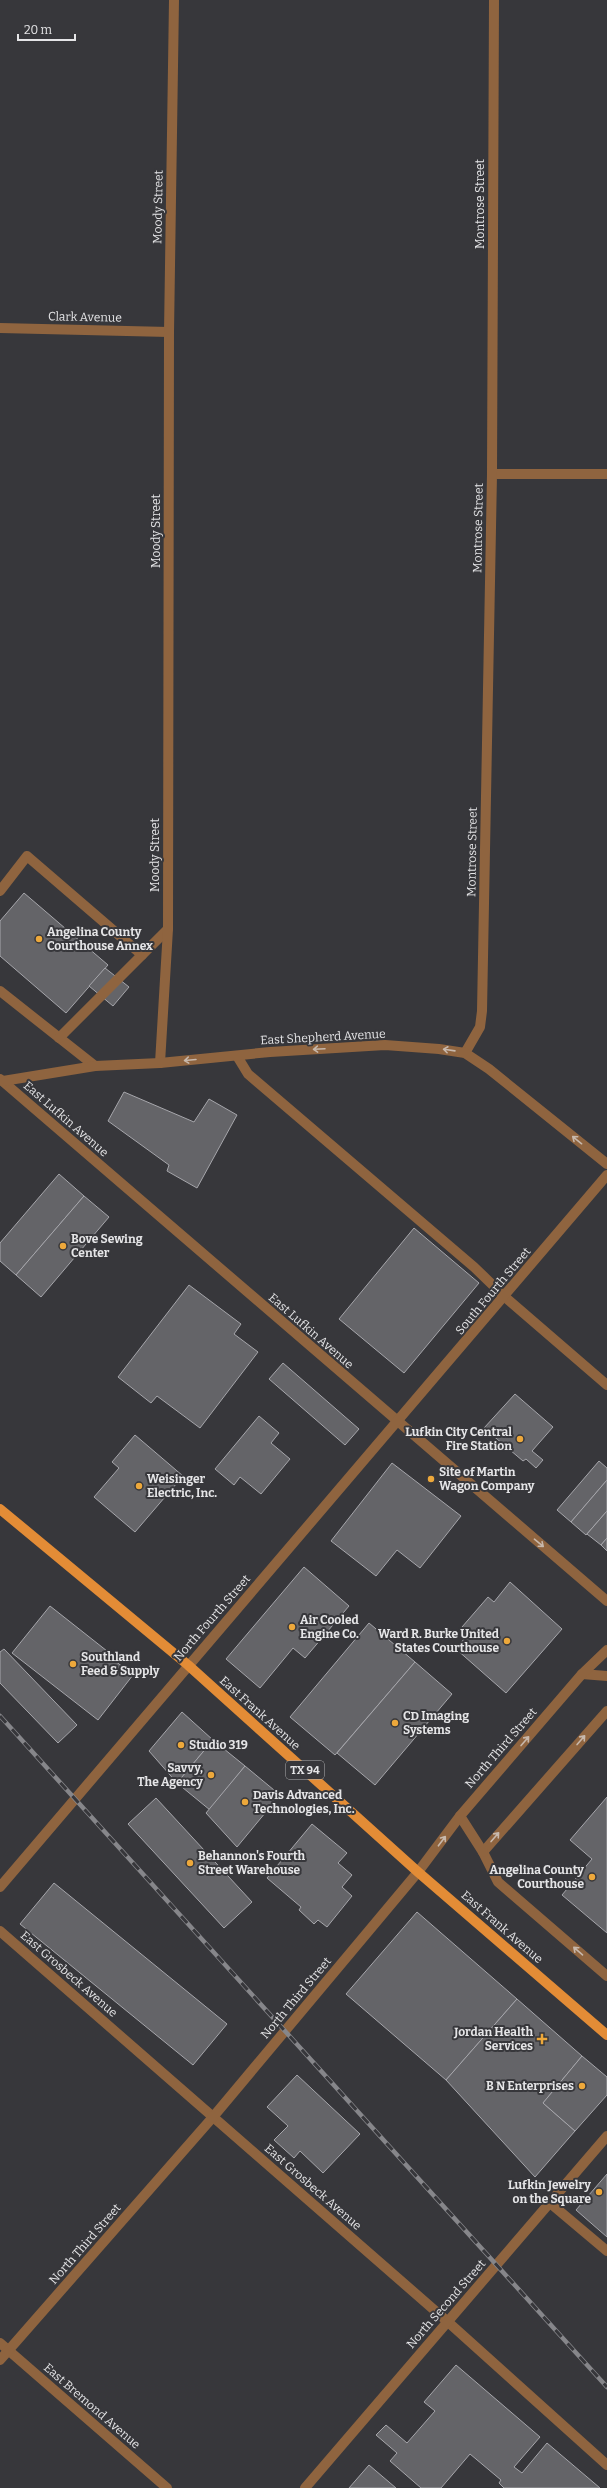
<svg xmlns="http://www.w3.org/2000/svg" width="607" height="2488" font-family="Bitter,serif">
	<rect width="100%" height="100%" fill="#37373b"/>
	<g fill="#646468" stroke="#a6a6ab">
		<path d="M24,893L108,965L66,1013L0,956V921Z"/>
		<path d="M105,968L129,987L113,1006L89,986Z"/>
		<path d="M124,1092L194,1122L209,1099L237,1115L197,1188L167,1171L169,1165L108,1121Z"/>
		<path d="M59,1174L84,1196L16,1275L0,1261V1243Z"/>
		<path d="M84,1196L109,1217L41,1297L16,1275Z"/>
		<path d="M414,1228L479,1283L404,1373L339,1319Z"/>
		<path d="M189,1285L241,1324L234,1334L258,1352L200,1428L157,1396L151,1403L118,1377Z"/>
		<path d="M283,1363L359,1429L345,1445L269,1379Z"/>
		<path d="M515,1394L553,1427L532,1451L543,1460L536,1468L526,1459L523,1461L484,1428Z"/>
		<path d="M259,1416L279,1433L271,1443L290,1459L261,1494L240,1477L234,1485L215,1469Z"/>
		<path d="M135,1435L183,1476L135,1532L94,1497L119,1468L112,1462Z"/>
		<path d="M599,1461L607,1468V1480L571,1522L557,1510Z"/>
		<path d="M392,1463L461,1516L420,1568L397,1550L376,1576L331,1541Z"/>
		<path d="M607,1480V1511L586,1535L571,1522Z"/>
		<path d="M607,1511V1538L601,1545L587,1534Z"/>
		<path d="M607,1538V1551L601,1545Z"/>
		<path d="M304,1567L349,1606L305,1658L293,1648L260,1688L226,1659Z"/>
		<path d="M510,1582L562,1629L506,1693L456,1649L469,1633L462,1627L488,1597L494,1602Z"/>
		<path d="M50,1606L107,1651L105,1653L133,1675L98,1720L12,1653Z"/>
		<path d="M369,1623L415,1662L335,1755L290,1717Z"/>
		<path d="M4,1649L77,1725L58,1743L0,1683V1652Z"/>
		<path d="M415,1662L452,1694L375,1785L337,1753Z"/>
		<path d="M182,1712L213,1740L177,1783L149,1751Z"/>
		<path d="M213,1740L245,1766L210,1810L177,1783Z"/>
		<path d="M245,1766L280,1795L237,1847L206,1813Z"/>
		<path d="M607,1797V1933L562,1895L592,1859L570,1840Z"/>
		<path d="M156,1798L252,1902L224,1928L128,1824Z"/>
		<path d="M312,1824L347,1853L338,1863L352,1875L342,1887L352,1896L327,1927L318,1920L314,1924L299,1910L301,1907L267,1878Z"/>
		<path d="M54,1883L227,2024L193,2065L20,1924Z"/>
		<path d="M417,1912L517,1999L446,2080L346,1994Z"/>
		<path d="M517,1999L582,2056L543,2103L575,2131L535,2177L446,2080Z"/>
		<path d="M582,2056L607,2077V2095L575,2131L543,2103Z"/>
		<path d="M297,2075L360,2134L323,2173L300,2151L294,2158L274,2140L288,2126L267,2107Z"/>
		<path d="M607,2174V2237L576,2210Z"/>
		<path d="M456,2365L540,2437L514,2467L522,2473L547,2443L600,2488H504L499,2483L501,2480L470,2454L441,2488H421L390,2461L397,2453L376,2435L386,2425L407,2443L435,2411L424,2402Z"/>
		<path d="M369,2465L396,2488H349Z"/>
	</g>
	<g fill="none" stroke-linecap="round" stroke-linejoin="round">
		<g stroke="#8f643f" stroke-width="10">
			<path d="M0,328L169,332"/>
			<path d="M492,474H607"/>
			<path d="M0,891L27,856L142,955"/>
			<path d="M0,991L95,1066"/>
			<path d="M59,1038L168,929"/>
			<path d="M465,1053L480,1027L482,1011L492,474L494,0"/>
			<path d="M237,1056L248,1074L474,1267L505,1297L607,1385"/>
			<path d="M160,1063L168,929L169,332L174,0"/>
			<path d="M0,1079L607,1601"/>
			<path d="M3,1081L95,1066L160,1063L270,1052L385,1045L439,1049L465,1053L489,1069L607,1164"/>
			<path d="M582,1674L607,1676"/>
			<path d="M607,1711L483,1852L498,1882L607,1976"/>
			<path d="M460,1816L483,1852"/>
			<path d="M0,1887L607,1175"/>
			<path d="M0,1931L448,2322L607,2465"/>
			<path d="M550,2203L607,2251"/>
			<path d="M0,2343L167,2488"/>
			<path d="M0,2360L213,2117L418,1872L460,1816L582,1674L607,1650"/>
			<path d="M305,2488L607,2136"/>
		</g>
		<path stroke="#e38c36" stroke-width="10" d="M0,1509L188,1665L418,1872L607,2035"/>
		<g stroke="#86868a" stroke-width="4.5">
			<path id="rail" d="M0,1716L607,2387"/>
		</g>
		<use href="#rail" stroke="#37373b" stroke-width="3" stroke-dasharray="9" stroke-linecap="butt"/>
	</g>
	<defs><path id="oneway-shaft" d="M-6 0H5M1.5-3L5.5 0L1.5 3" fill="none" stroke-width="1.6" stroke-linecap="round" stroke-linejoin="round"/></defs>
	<g stroke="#c7b8ac">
		<use href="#oneway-shaft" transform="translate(319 1049) rotate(177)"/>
		<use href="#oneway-shaft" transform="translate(449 1050) rotate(-172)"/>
		<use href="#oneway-shaft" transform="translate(190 1060) rotate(175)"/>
		<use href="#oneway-shaft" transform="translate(577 1140) rotate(-141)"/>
		<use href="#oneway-shaft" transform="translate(539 1543) rotate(40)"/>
		<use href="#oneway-shaft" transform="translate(581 1740) rotate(-49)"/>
		<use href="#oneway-shaft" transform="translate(525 1741) rotate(-49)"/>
		<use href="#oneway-shaft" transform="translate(495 1837) rotate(-49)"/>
		<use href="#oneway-shaft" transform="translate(442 1841) rotate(-53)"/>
		<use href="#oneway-shaft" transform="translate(578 1951) rotate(-139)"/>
	</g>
	<g fill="#eda83b" stroke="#37373b" stroke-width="1.5">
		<circle cx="39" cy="939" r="4"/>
		<circle cx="63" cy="1246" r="4"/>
		<circle cx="520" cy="1439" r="4"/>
		<circle cx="431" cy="1479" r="4"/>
		<circle cx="139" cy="1486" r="4"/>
		<circle cx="292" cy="1627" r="4"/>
		<circle cx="507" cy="1641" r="4"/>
		<circle cx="73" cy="1664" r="4"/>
		<circle cx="395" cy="1723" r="4"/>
		<circle cx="181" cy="1745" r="4"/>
		<circle cx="211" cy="1775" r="4"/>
		<circle cx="245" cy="1802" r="4"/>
		<circle cx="190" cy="1863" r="4"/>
		<circle cx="592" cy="1877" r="4"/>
		<path d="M540 2033h4v4h4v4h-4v4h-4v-4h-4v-4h4z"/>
		<circle cx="582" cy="2086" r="4"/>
		<circle cx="599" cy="2192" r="4"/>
	</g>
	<g text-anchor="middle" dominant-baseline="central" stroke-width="4" stroke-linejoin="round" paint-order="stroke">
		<rect fill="#37373b" stroke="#b1b1b3" stroke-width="1" x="286" y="1761" width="38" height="18" rx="3"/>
		<g font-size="11" font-weight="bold" fill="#e5e5e7">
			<text x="305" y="1770">TX 94</text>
		</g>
		<g font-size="12" fill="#e5e5e7" stroke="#37373b">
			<text transform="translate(480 204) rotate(-90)">Montrose Street</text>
			<text transform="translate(158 207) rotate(-89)">Moody Street</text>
			<text transform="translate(85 317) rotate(1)">Clark Avenue</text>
			<text transform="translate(478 528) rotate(-89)">Montrose Street</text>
			<text transform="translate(156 531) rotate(-90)">Moody Street</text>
			<text transform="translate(472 852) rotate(-89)">Montrose Street</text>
			<text transform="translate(155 855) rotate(-90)">Moody Street</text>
			<text transform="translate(323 1037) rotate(-3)">East Shepherd Avenue</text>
			<text transform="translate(66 1119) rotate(41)">East Lufkin Avenue</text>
			<text transform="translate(493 1291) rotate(-50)">South Fourth Street</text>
			<text transform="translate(311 1331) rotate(41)">East Lufkin Avenue</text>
			<text transform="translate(212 1618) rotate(-49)">North Fourth Street</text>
			<text transform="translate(260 1713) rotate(42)">East Frank Avenue</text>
			<text transform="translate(501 1748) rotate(-49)">North Third Street</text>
			<text transform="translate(502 1927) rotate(41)">East Frank Avenue</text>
			<text transform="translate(69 1974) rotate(41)">East Grosbeck Avenue</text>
			<text transform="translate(296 1998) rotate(-50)">North Third Street</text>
			<text transform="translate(313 2187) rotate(41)">East Grosbeck Avenue</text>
			<text transform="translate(85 2244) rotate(-49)">North Third Street</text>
			<text transform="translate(446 2304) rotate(-49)">North Second Street</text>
			<text transform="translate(92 2406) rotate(41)">East Bremond Avenue</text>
		</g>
		<g font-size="12" font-weight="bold" fill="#e5e5e7" stroke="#37373b" text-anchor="start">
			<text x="47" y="932">Angelina County<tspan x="47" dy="14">Courthouse Annex</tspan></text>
			<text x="71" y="1239">Bove Sewing<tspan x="71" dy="14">Center</tspan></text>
			<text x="512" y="1432" text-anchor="end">Lufkin City Central<tspan x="512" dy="14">Fire Station</tspan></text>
			<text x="439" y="1472">Site of Martin<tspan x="439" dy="14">Wagon Company</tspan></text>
			<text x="147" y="1479">Weisinger<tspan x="147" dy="14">Electric, Inc.</tspan></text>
			<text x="300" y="1620">Air Cooled<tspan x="300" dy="14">Engine Co.</tspan></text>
			<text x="499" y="1634" text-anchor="end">Ward R. Burke United<tspan x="499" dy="14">States Courthouse</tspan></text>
			<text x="81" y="1657">Southland<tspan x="81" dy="14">Feed &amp; Supply</tspan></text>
			<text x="403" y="1716">CD Imaging<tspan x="403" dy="14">Systems</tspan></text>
			<text x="189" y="1745">Studio 319</text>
			<text x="203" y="1768" text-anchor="end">Savvy,<tspan x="203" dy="14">The Agency</tspan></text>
			<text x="253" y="1795">Davis Advanced<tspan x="253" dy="14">Technologies, Inc.</tspan></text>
			<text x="198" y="1856">Behannon's Fourth<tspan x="198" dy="14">Street Warehouse</tspan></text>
			<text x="584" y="1870" text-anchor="end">Angelina County<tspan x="584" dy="14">Courthouse</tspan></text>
			<text x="533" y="2032" text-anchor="end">Jordan Health<tspan x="533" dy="14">Services</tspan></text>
			<text x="574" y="2086" text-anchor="end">B N Enterprises</text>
			<text x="591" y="2185" text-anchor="end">Lufkin Jewelry<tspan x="591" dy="14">on the Square</tspan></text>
		</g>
	</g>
	<path d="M18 34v6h57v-6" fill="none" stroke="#e5e5e7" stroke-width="2"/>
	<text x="24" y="34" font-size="12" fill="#e5e5e7" stroke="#37373b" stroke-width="3" paint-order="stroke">20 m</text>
</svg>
